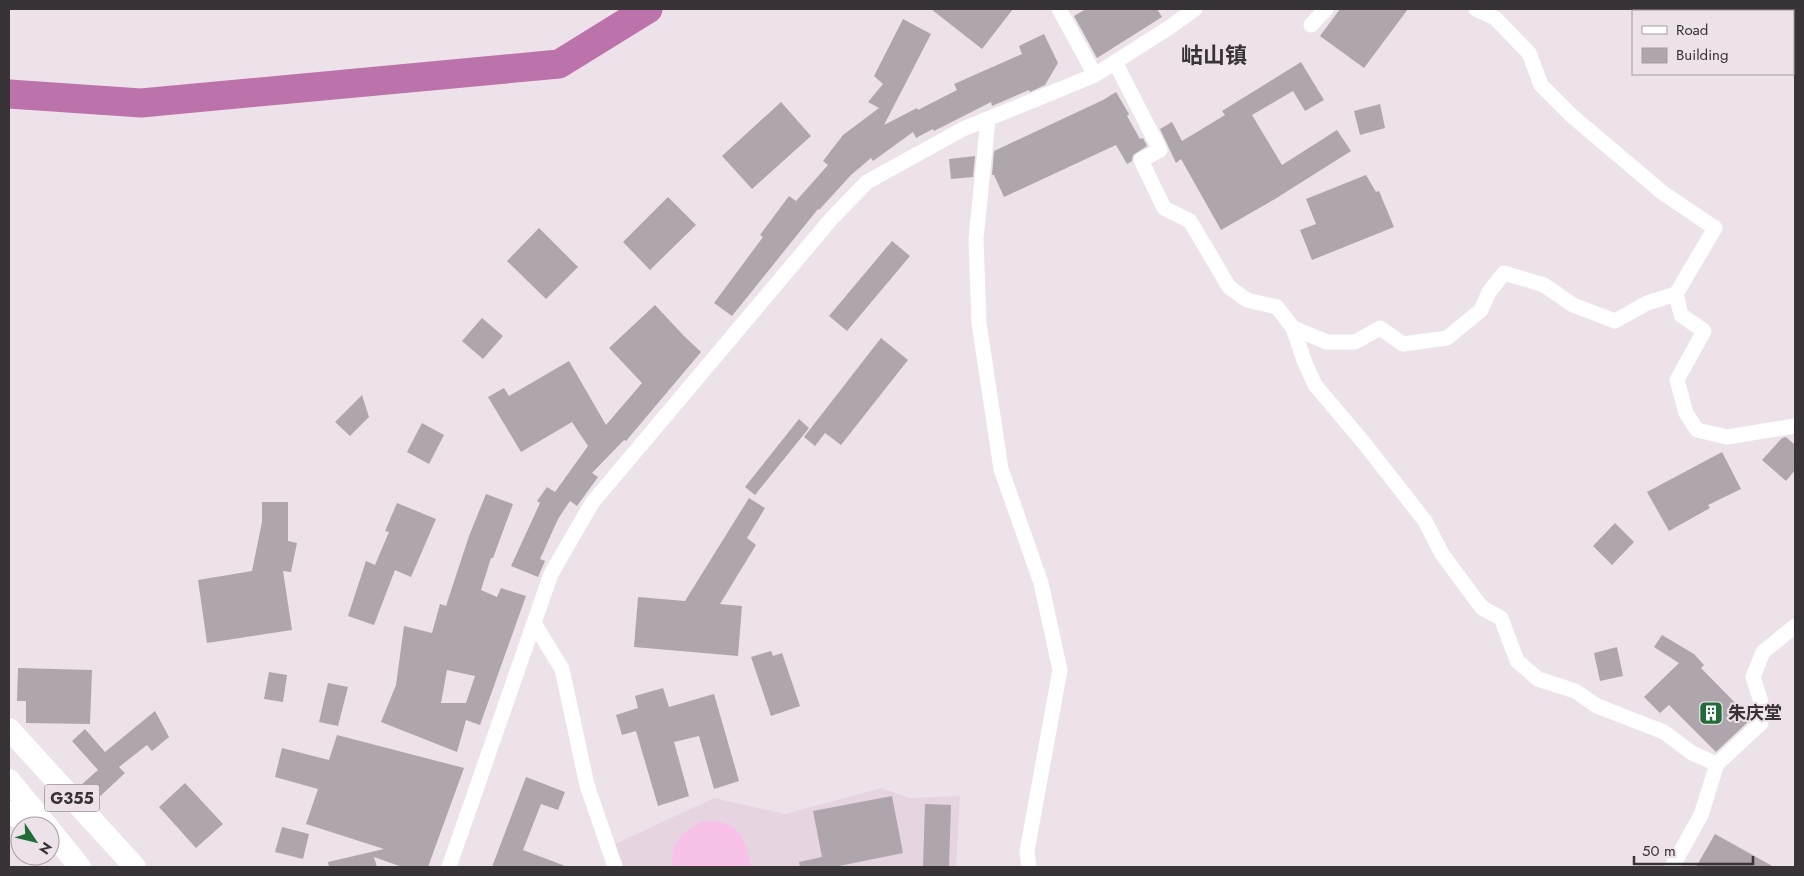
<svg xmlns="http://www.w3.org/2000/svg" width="1804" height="876" font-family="Jost,'Noto Sans SC',sans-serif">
	<rect width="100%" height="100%" fill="#ede2ea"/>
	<path fill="#e6d5e1" d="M881,788L910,798L960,796L956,867H624L615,844L714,798L785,814Z"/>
	<path fill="#f7c1e8" d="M702,821C739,819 745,836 751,867H673C668,845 684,830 702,821Z"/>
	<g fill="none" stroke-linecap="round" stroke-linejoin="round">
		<path stroke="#bc72aa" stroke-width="29" d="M9,94L141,103L559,64L648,9"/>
	</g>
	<g fill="#afa5ac" fill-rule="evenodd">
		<path d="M931,9H1013L982,49Z"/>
		<path d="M1086,9H1157L1162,17L1097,58L1074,16Z"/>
		<path d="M1340,9H1408L1364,68L1320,36Z"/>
		<path d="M903,19L931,34L884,125L917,108L918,110L957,90L954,84L1022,54L1019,46L1044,34L1058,63L1045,85L1030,92L1029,90L992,106L991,102L934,131L933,129L916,138L913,132L873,161L871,158L851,175L819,210L818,209L732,316L714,303L763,237L760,235L789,196L796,201L828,165L823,161L843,135L879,108L868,102L883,84L874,76Z"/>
		<path d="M1301,62L1324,100L1305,111L1293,91L1252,115L1282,165L1337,130L1351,151L1275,199L1221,230L1181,159L1176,163L1160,129L1172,122L1182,141L1225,115L1222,111Z"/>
		<path d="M1116,92L1129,114L1127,116L1140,139L1143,138L1147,146L1133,155L1132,161L1127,164L1116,145L1004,197L994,175H992L994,151L1103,100Z"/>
		<path d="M781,102L811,136L752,189L722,156Z"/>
		<path d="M1380,104L1385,128L1360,135L1354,111Z"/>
		<path d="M975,156L973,177L951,179L949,159Z"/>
		<path d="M1366,175L1376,192L1379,191L1394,227L1312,260L1300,230L1316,224L1306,199Z"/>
		<path d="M668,197L696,225L650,270L623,242Z"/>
		<path d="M539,228L578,267L546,299L507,261Z"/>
		<path d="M892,241L910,256L847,331L829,316Z"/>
		<path d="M655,305L684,336L701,352L626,441L624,440L592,473L598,477L577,506L570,501L558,519L540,559L545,561L538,577L511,566L540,503L537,501L547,487L555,492L588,446L572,422L521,452L488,397L504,388L509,396L569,361L606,425L642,383L609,348Z"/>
		<path d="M482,318L503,336L483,359L462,341Z"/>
		<path d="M881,338L908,360L841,445L825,433L815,446L804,437Z"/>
		<path d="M362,395L369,417L350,436L335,422Z"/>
		<path d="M799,419L809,428L755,495L745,487Z"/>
		<path d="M422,423L444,435L429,464L407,452Z"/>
		<path d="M1786,437L1795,445V470L1786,481L1762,460L1782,438Z"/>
		<path d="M1722,452L1741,489L1708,505L1710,508L1669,531L1647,492Z"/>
		<path d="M486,494L513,504L493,558H491L481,590L497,597L501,588L526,596L480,725L466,720L457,752L381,722L396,685L404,626L432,633L440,604L446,606L469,536ZM447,670L475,676L466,703H441Z"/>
		<path d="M749,498L765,508L747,538L756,545L720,604L742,606L738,656L634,647L638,597L685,601Z"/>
		<path d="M262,502H288V541L297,543L291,572L283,571L292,630L207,643L198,580L252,571L262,522Z"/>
		<path d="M397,503L436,519L411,577L395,570L374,625L348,616L366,561L375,565L389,532L385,531Z"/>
		<path d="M1615,523L1634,542L1612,565L1593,546Z"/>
		<path d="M1662,635L1694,654L1704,665L1701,668L1751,719L1716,752L1669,705L1660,713L1644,697L1679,663L1654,647Z"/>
		<path d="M1617,647L1623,676L1600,681L1594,653Z"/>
		<path d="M771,651L773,656L782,653L800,706L771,716L751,657Z"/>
		<path d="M18,668L92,670L90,724L26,723V701H17Z"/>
		<path d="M269,672L287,675L283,702L264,699Z"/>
		<path d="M328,683L348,687L338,726L319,722Z"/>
		<path d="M663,688L669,707L714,694L739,781L714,789L699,736L674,742L689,796L658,806L636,731L622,735L616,715L638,708L635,696Z"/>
		<path d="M155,711L169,737L152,751L147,745L119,767L125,773L95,801L81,785L98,770L72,741L85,729L105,752Z"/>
		<path d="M337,735L464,768L428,867H402L374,857L377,867H329L328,862L384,849L306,824L318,789L275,777L282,748L329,760Z"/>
		<path d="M526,777L565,792L558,810L541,804L523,850L565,866V867H492Z"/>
		<path d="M185,783L223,824L196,848L159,807Z"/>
		<path d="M892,796L903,853L834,867H800L799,862L822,857L813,811Z"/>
		<path d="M925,804L951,805L949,867H923Z"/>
		<path d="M282,827L309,834L303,859L275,852Z"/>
		<path d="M1715,834L1774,867H1696Z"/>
	</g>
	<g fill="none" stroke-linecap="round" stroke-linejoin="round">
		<g stroke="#fff" stroke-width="15">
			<path d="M1059,9L1095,75"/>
			<path d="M1311,25L1326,9"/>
			<path d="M1115,62L1160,150L1141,160L1164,208L1190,221L1229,287L1247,300L1277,307L1293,328L1305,363L1315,385L1364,443L1425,521L1442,554L1482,608L1501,618L1517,661L1538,679L1575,691L1597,706L1664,732L1692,753L1717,764"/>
			<path d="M988,119L976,239L979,323L1001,469L1041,583L1060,670L1027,851L1029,867"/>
			<path d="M1676,294L1681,315L1704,331L1677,380L1686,413L1697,430L1727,437L1795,426"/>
			<path d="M1293,328L1327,342H1355L1380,328L1403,344L1447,338L1481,310L1489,292L1504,273L1544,285L1573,305L1615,321L1647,303L1676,294L1715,228L1663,193L1572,116L1541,85L1529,53L1495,18L1476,9"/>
			<path d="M534,623L562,669L587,785L615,867"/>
			<path d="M449,867L551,574L592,503L832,218L867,182L963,129L1095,75L1170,27L1195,9"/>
			<path d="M1672,867L1701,815L1717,764L1761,723V702L1753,677L1763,652L1795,626"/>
		</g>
		<g stroke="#fff" stroke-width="22">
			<path d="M9,729L135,867"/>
			<path d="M9,780L47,826"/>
			<path d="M9,812L33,826"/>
			<path d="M50,830L80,867"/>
		</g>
	</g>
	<defs>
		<g id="building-square" transform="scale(1.25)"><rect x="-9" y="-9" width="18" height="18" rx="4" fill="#226c39" stroke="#ede2ea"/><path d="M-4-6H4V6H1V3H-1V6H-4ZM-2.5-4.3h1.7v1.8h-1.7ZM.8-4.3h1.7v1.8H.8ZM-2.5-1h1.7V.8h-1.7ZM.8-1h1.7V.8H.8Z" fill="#fff"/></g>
	</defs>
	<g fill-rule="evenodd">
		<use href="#building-square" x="1711" y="713"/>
	</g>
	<g text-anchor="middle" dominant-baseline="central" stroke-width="4" stroke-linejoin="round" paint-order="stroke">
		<rect fill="#ede2ea" stroke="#6e686c" stroke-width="1" x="44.5" y="784.5" width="55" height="27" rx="4"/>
		<g font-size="16" font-weight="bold" fill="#373336">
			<text x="72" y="798">G355</text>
		</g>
		<g font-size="18" font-weight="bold" fill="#373336" stroke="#ede2ea" text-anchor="start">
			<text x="1728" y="713">朱庆堂</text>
		</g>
		<g font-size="22" font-weight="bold" fill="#373336" stroke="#ede2ea">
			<text x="1214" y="55">岵山镇</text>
		</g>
	</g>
	<rect width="1804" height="876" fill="none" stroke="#373336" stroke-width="20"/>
	<rect x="1632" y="10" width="162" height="65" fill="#ede2ea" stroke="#a49ca2"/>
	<rect x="1642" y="26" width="25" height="8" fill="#ffffff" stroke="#a49ca2"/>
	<text x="1676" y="35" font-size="15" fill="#373336">Road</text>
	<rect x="1642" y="48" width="25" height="15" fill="#afa5ac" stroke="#a49ca2"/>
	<text x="1676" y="60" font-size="15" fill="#373336">Building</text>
	<g transform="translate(35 841) rotate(125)"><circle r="24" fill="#ede2ea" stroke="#a49ca2"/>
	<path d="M0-4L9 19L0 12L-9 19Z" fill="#226c39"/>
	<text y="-8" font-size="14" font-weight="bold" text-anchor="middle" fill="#373336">N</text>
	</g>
	<path d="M1634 856v8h119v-8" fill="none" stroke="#373336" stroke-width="2.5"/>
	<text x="1642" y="856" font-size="15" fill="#373336" stroke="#ede2ea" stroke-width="4" paint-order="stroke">50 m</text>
</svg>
